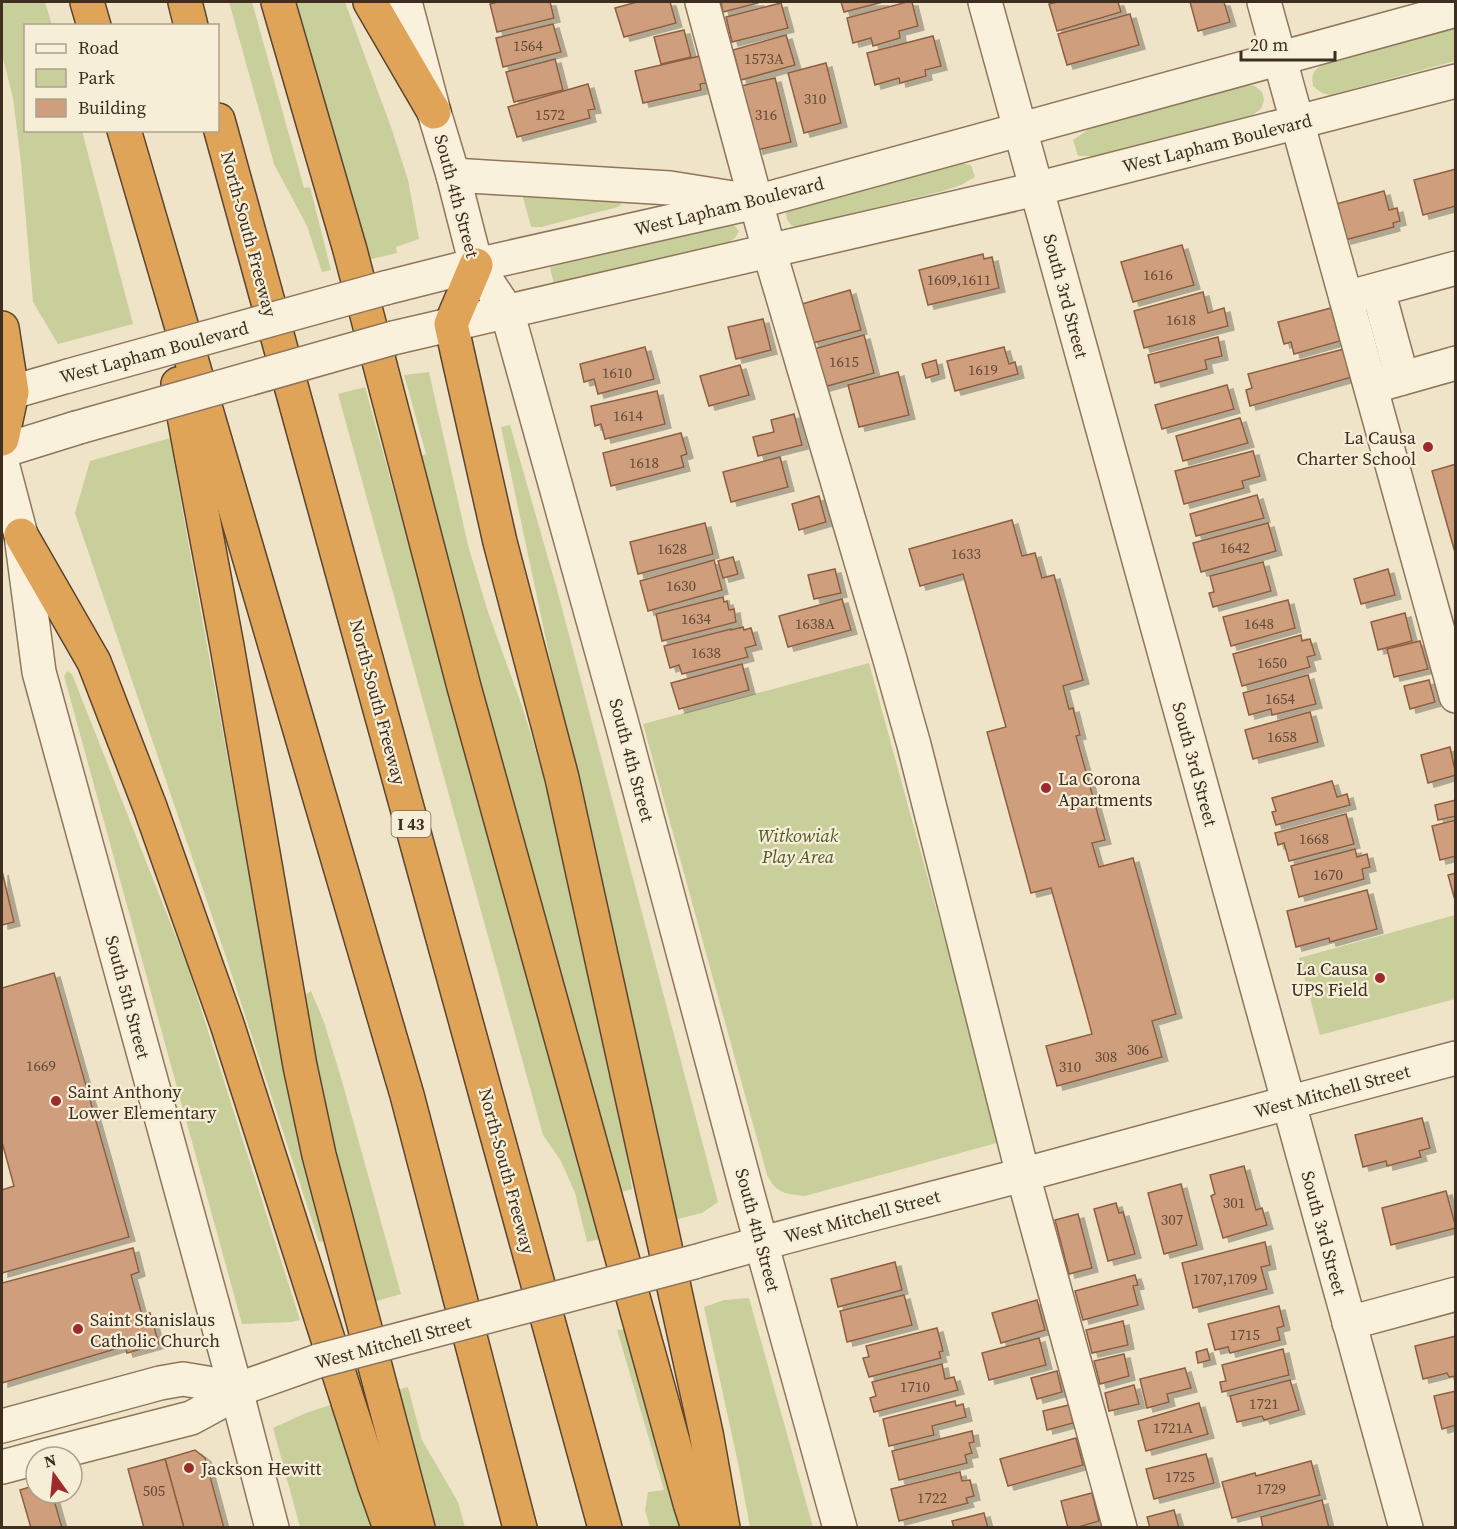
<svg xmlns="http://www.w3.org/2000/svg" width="1457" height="1529" font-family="'Source Serif 4',serif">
	<defs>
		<filter id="shadow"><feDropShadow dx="6" dy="4" stdDeviation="0" flood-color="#0004"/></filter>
	</defs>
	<rect width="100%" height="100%" fill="#f0e4c8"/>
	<g fill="#c9cf9b">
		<path d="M2,2H45L52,25L26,26V130L82,131L133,324L58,344L33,302L21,163L13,98L2,55Z"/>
		<path d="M229,2H252L304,188L310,187L331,270L322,272L307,226L274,164Z"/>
		<path d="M292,2H345L392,130L408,180L419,239L396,247L397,253L364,261Z"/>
		<path d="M1455,29V61L1330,95L1322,93L1313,86C1311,74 1313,71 1323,64L1447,30Z"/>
		<path d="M1245,85L1255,86L1262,92L1264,100L1261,109L1252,115L1121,151L1097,156H1078L1073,140L1089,129L1108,122Z"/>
		<path d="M959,163L971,165L975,177L961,185L943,191L802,226H792L787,220L786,213L792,208Z"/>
		<path d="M523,197L616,200L622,204L618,207L541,227H531Z"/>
		<path d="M729,224L735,226L739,231L735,238L726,244L554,285L550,267Z"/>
		<path d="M429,372L468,545L488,612L523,709L542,771L560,843L625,1139L632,1189L621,1192L417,457L426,454L404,375Z"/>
		<path d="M365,387L600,1239L587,1242L575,1193L561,1161L543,1135L338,394Z"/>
		<path d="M510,425L558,593L718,1202L702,1213L669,1221L501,427Z"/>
		<path d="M170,438L182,508L270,991L301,1146L324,1241L319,1242L227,960L75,513L90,461Z"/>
		<path d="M869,663L1000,1142L805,1196C785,1194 776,1193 767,1175L643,724Z"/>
		<path d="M67,671L72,674L187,965L300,1320L292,1322L242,1324L64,676Z"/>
		<path d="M1455,915V999L1320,1035L1299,958Z"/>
		<path d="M311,991L324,1022L342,1081L401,1294L373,1302L327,1120L305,995Z"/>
		<path d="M749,1298L813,1527H750L738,1463L704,1307L724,1300Z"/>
		<path d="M625,1329L680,1527H650L645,1510L648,1492L664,1490L617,1330Z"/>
		<path d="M408,1387L422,1440L458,1502L465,1527H436L398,1390Z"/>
		<path d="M333,1404L376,1527H300L273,1428L306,1413Z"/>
	</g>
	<g fill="#cf9f7d" stroke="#8d5f41" stroke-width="1.5" filter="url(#shadow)">
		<path d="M498,2H550L554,18L497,32L490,4Z"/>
		<path d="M637,2H670L676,23L624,37L615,8Z"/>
		<path d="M721,2H758V3L723,12Z"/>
		<path d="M841,2H883L844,12Z"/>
		<path d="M907,2H912L918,26L899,31L900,38L873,46L871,38L853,43L847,18Z"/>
		<path d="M1058,2H1118L1121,12L1057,31L1049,4Z"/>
		<path d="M1190,2H1224L1230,22L1198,31Z"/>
		<path d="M781,3L788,28L732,42L726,17Z"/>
		<path d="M1130,14L1139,45L1067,65L1058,34Z"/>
		<path d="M553,24L561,52L503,67L496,38Z"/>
		<path d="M684,30L691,57L661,64L654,37Z"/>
		<path d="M786,35L795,65L741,80L733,50Z"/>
		<path d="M933,36L941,66L925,70L926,76L900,83L899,78L875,85L867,53Z"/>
		<path d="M700,56L706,83L700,84L701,90L643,103L635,71Z"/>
		<path d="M555,59L563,90L514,102L506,72Z"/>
		<path d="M826,63L841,123L804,133L788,73Z"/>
		<path d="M775,78L791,142L757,150L741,86Z"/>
		<path d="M588,84L595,109L588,110L590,118L517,137L508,107Z"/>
		<path d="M1456,169V206L1423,215L1414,180Z"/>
		<path d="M1384,191L1389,210L1397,208L1400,221L1393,223L1394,227L1345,240L1336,204Z"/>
		<path d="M1182,245L1194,285L1133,302L1121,262Z"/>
		<path d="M983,254L984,259L992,257L999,288L928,305L919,270Z"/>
		<path d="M850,290L861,330L813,343L802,304Z"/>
		<path d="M1203,292L1208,313L1224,308L1228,326L1144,348L1134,311Z"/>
		<path d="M1331,308L1340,341L1294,354L1291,342L1284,344L1278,322Z"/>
		<path d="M763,319L771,350L736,359L728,327Z"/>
		<path d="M864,335L874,373L824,387L814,349Z"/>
		<path d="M1218,337L1222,356L1205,360L1207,369L1155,383L1148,355Z"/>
		<path d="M645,347L654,379L598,394L594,379L584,382L580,364Z"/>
		<path d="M1004,347L1009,364L1015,362L1018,374L955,391L947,361Z"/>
		<path d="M1344,349L1352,377L1250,406L1246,390L1252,388L1248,374Z"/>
		<path d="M936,360L939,374L926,378L922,364Z"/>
		<path d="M740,365L749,395L709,406L700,376Z"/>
		<path d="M898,372L909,415L859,427L848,385Z"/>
		<path d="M1227,385L1234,409L1162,429L1155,405Z"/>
		<path d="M657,391L665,424L605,439L601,424L595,426L591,406Z"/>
		<path d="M794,414L802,445L758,456L753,437L774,432L771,420Z"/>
		<path d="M1240,418L1248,443L1183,461L1176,436Z"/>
		<path d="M681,433L687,454L681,456L684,467L611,486L603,453Z"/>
		<path d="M1253,451L1260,476L1242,481L1244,488L1184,504L1175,471Z"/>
		<path d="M780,457L788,487L731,502L723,472Z"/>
		<path d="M1456,464V556L1432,471Z"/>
		<path d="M1257,495L1264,518L1196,536L1190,514Z"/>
		<path d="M819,496L826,522L799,530L792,504Z"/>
		<path d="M1012,520L1022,556L1035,553L1042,578L1054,575L1083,680L1063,686L1069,709L1073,708L1080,735L1076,736L1105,840L1092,843L1099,867L1133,858L1176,1014L1152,1021L1162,1057L1057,1086L1046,1046L1092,1034L1085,1008L1051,888L1031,893L1025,871L987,732L1006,727L963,574L920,586L909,549Z"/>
		<path d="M705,523L713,554L638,574L630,542Z"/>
		<path d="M1268,523L1276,551L1201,572L1193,543Z"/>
		<path d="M733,557L738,574L723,578L718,561Z"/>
		<path d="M714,560L722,590L648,611L640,581Z"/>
		<path d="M1263,562L1271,591L1213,607L1209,593L1214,592L1210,576Z"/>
		<path d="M835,569L841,593L814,599L808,575Z"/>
		<path d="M1388,569L1395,595L1361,604L1354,579Z"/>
		<path d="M723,597L724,602L727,601L729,610L734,609L736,622L662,641L656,614Z"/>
		<path d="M842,599L851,630L788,647L779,616Z"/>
		<path d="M1288,600L1295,628L1231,646L1223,617Z"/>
		<path d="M1405,613L1412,641L1378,650L1371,622Z"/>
		<path d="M743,627L744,630L751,628L756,645L745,648L748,657L682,674L679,665L670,668L664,646L731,629V630Z"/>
		<path d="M1301,635L1302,641L1310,639L1315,655L1307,657L1310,667L1242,686L1233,654Z"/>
		<path d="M1420,641L1428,669L1394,677L1387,649Z"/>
		<path d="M742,664L749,690L679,709L671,683Z"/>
		<path d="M1308,675L1316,704L1272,715L1271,709L1249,715L1243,693Z"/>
		<path d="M1429,680L1435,702L1410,709L1404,686Z"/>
		<path d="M1310,712L1318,742L1253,759L1245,730Z"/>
		<path d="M1450,747L1456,775L1428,783L1421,755Z"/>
		<path d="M1332,781L1337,797L1347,794L1350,805L1276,825L1272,812L1276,811L1272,798Z"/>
		<path d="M1456,800V816L1438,820L1435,805Z"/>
		<path d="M1346,814L1354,844L1289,861L1284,843L1278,845L1275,833Z"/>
		<path d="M1456,820V856L1440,860L1432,826Z"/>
		<path d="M1355,849L1357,857L1367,854L1370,867L1362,869L1364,879L1299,897L1291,866Z"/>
		<path d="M2,871L14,922L2,925Z"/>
		<path d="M1456,873V904L1448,875Z"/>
		<path d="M1367,890L1377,929L1330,942L1329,938L1296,947L1287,911Z"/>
		<path d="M54,973L129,1237L2,1273V1190L14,1186L2,1142V988Z"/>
		<path d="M1422,1118L1430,1148L1419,1151L1421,1157L1387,1166L1386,1161L1363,1167L1355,1135Z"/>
		<path d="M1244,1166L1256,1210L1262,1208L1267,1225L1223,1238L1211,1196L1215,1194L1210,1175Z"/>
		<path d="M1181,1184L1197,1245L1164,1254L1148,1193Z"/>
		<path d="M1446,1191L1456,1228L1391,1245L1382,1208Z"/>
		<path d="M1116,1203L1119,1213L1123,1212L1135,1254L1108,1261L1094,1209Z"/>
		<path d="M1078,1214L1092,1268L1069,1274L1055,1220Z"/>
		<path d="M1265,1242L1270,1265L1261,1267L1267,1289L1193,1308L1182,1263Z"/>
		<path d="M133,1248L139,1272L131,1275L142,1315L150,1313L159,1344L127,1353L125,1346L2,1383V1283Z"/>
		<path d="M895,1262L902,1290L838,1307L831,1279Z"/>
		<path d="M1135,1275L1138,1285L1133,1286L1138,1305L1083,1320L1075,1291Z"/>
		<path d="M904,1295L912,1325L847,1342L840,1311Z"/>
		<path d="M1037,1300L1045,1330L1001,1343L992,1313Z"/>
		<path d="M1279,1306L1284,1326L1277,1328L1280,1340L1230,1353L1228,1347L1215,1350L1208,1324Z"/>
		<path d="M1123,1321L1128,1345L1092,1353L1086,1330Z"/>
		<path d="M937,1328L943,1351L939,1352L941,1358L869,1377L863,1358L869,1357L866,1346Z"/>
		<path d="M1456,1336V1376L1449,1377L1447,1373L1423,1379L1415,1346Z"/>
		<path d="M1039,1338L1046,1365L989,1380L982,1353Z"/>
		<path d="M1207,1349L1210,1360L1198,1363L1196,1352Z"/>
		<path d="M1283,1349L1289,1375L1222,1392L1220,1382L1226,1381L1222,1365Z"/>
		<path d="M1124,1354L1129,1376L1100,1384L1094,1361Z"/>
		<path d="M942,1364L945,1379L954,1377L958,1390L874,1412L870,1398L876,1396L872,1382Z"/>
		<path d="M1185,1368L1191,1388L1167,1394L1169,1402L1147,1408L1140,1379Z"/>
		<path d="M1057,1371L1062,1392L1037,1399L1031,1378Z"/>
		<path d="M1290,1380L1299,1410L1264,1420L1262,1416L1237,1422L1230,1396Z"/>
		<path d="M1134,1385L1139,1404L1109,1411L1105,1393Z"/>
		<path d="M1456,1391V1425L1442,1429L1434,1396Z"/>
		<path d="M955,1401L956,1406L963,1404L966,1417L932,1426L934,1435L889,1446L883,1419Z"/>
		<path d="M1199,1403L1208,1434L1146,1451L1138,1421Z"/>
		<path d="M1069,1405L1073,1423L1047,1430L1043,1411Z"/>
		<path d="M972,1431L974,1442L969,1443L972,1453L965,1455L967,1463L899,1480L892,1451Z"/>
		<path d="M1076,1438L1083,1465L1008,1486L1000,1459Z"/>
		<path d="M195,1450L205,1458L224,1528H184L165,1459Z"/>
		<path d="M1206,1454L1214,1483L1154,1499L1146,1469Z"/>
		<path d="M165,1459L184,1528H144L128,1469Z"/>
		<path d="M1311,1461L1320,1495L1232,1518L1222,1482L1255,1473L1256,1476Z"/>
		<path d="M960,1472L962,1481L970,1480L974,1496L966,1498L968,1503L899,1521L891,1489Z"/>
		<path d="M36,1485V1493H52L62,1528H31L20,1490Z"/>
		<path d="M1092,1493L1099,1521L1075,1528H1068L1061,1501Z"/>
		<path d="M1322,1500L1329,1528H1263L1261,1517Z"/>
		<path d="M1174,1510L1179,1528H1150L1147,1517Z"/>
		<path d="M984,1513L988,1528H954L952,1521Z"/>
	</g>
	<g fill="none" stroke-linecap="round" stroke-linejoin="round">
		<g stroke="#8d765c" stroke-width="36">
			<g id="minor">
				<path d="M405,2L434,112L453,175L476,265L507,311L622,724L749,1199L840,1528"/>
				<path d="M702,2L769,250L889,656L914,745L1023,1175L1120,1528"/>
				<path d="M985,2L1406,1528"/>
				<path d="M1264,2L1456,696"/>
				<path d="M453,175L670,188L739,199"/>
				<path d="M385,288L476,265L756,202L1456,10"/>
				<path d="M1378,290L1402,378"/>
				<path d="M1346,298L1456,268"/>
				<path d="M393,338L1036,189L1298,122L1456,81"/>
				<path d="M1382,384L1456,363"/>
				<path d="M2,395L68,376"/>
				<path d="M2,451L76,428"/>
				<path d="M2,463L21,535L39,672L236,1390L272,1528"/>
				<path d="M694,1262C803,1231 913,1204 1022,1175C1167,1136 1311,1096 1456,1058"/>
				<path d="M1349,1323L1456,1294"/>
				<path d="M2,1426L160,1383L183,1379L207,1383L236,1390"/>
				<path d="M39,1457L191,1418L215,1405L236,1390L318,1361"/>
				<path d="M2,1467L36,1458"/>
			</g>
		</g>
		<g stroke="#5b4430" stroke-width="36">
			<g id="highway">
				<path d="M87,2L94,26"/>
				<path d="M185,2L191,26"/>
				<path d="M278,2L350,250L464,687L690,1503L698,1528"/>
				<path d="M370,2L434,112"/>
				<path d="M218,120L605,1528"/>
				<path d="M124,130L407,1095L520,1528"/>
				<path d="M476,265L451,324L500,542L562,778L706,1433L723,1528"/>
				<path d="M2,328L12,392L2,439"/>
				<path d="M178,384L227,646L300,1066L319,1155L418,1528"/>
				<path d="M21,535L94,662L150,807L227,1024L375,1486L390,1528"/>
			</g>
		</g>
		<use href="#minor" stroke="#faf1dc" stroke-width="33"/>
		<use href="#highway" stroke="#e0a458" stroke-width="33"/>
		<g stroke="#8d765c" stroke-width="36" stroke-linecap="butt">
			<g id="minor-bridge">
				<path d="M68,376L385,288"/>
				<path d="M76,428L393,338"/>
				<path d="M318,1361L694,1262"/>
			</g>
		</g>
		<use href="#minor-bridge" stroke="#faf1dc" stroke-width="33"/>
	</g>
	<g fill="#9e2a2b" stroke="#f7eed8" stroke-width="2">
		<circle cx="1428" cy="447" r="6"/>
		<circle cx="1046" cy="788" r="6"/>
		<circle cx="1380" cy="978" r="6"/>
		<circle cx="56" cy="1101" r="6"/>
		<circle cx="78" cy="1329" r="6"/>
		<circle cx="189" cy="1468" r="6"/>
	</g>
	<g text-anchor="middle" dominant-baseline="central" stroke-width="4.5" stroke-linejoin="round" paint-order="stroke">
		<g font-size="15" fill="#624a37">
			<text x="528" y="45">1564</text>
			<text x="764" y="58">1573A</text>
			<text x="815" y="98">310</text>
			<text x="550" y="114">1572</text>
			<text x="766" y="114">316</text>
			<text x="1158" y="274">1616</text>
			<text x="959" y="279">1609,1611</text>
			<text x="1181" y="319">1618</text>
			<text x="844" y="361">1615</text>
			<text x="983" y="369">1619</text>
			<text x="617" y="372">1610</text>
			<text x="628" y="415">1614</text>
			<text x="644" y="462">1618</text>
			<text x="1235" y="547">1642</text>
			<text x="672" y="548">1628</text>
			<text x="966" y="553">1633</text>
			<text x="681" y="585">1630</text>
			<text x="696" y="618">1634</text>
			<text x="815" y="623">1638A</text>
			<text x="1259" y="623">1648</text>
			<text x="706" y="652">1638</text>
			<text x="1272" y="662">1650</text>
			<text x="1280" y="698">1654</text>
			<text x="1282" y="736">1658</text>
			<text x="1314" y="838">1668</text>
			<text x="1328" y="874">1670</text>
			<text x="1138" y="1049">306</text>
			<text x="1106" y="1056">308</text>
			<text x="41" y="1065">1669</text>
			<text x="1070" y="1066">310</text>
			<text x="1234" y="1202">301</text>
			<text x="1172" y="1219">307</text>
			<text x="1225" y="1278">1707,1709</text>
			<text x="1245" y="1334">1715</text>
			<text x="915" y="1386">1710</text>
			<text x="1264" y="1403">1721</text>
			<text x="1173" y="1427">1721A</text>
			<text x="1180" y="1476">1725</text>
			<text x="1271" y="1488">1729</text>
			<text x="154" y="1490">505</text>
			<text x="932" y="1497">1722</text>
		</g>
		<rect fill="#f7eed8" stroke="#756857" stroke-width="1.5" x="391.5" y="811" width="39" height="26" rx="4.5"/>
		<g font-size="16" font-weight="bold" fill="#3d2e20">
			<text x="411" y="824">I 43</text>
		</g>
		<g font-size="18" fill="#3d2e20" stroke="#f7eed8">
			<text transform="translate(1217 143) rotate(-14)">West Lapham Boulevard</text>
			<text transform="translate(457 196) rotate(75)">South 4th Street</text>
			<text transform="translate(729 206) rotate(-14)">West Lapham Boulevard</text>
			<text transform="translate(249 234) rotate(75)">North-South Freeway</text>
			<text transform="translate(1066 296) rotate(75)">South 3rd Street</text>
			<text transform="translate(154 352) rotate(-15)">West Lapham Boulevard</text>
			<text transform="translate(378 702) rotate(75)">North-South Freeway</text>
			<text transform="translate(632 760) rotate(75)">South 4th Street</text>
			<text transform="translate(1195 764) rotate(75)">South 3rd Street</text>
			<text transform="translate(128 997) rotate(75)">South 5th Street</text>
			<text transform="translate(1332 1091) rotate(-15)">West Mitchell Street</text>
			<text transform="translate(507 1171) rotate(75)">North-South Freeway</text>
			<text transform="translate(862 1216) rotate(-15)">West Mitchell Street</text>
			<text transform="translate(758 1230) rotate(75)">South 4th Street</text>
			<text transform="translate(1324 1233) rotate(75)">South 3rd Street</text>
			<text transform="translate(393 1342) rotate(-15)">West Mitchell Street</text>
		</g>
		<g font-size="18" fill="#3d2e20" stroke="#f7eed8" text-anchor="start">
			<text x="1416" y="437" text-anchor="end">La Causa<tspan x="1416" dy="21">Charter School</tspan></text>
			<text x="1058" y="778">La Corona<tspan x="1058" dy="21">Apartments</tspan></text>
			<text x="1368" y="968" text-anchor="end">La Causa<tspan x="1368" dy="21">UPS Field</tspan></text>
			<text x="68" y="1091">Saint Anthony<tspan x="68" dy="21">Lower Elementary</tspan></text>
			<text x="90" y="1319">Saint Stanislaus<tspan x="90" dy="21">Catholic Church</tspan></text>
			<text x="201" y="1468">Jackson Hewitt</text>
		</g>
		<g font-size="18" font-style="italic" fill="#4d5a26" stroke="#f7eed8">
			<text x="798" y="835">Witkowiak<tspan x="798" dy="21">Play Area</tspan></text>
		</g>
	</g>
	<rect width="1457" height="1529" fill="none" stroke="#3d2e20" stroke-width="6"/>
	<rect x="24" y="24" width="195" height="108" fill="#f7eed8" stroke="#ada18e" stroke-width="1.5"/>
	<rect x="36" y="44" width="30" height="9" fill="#faf1dc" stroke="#ada18e" stroke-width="1.5"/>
	<text x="78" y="54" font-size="18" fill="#3d2e20">Road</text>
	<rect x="36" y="69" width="30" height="18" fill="#c9cf9b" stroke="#ada18e" stroke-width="1.5"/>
	<text x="78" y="84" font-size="18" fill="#3d2e20">Park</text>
	<rect x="36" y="99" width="30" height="18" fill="#cf9f7d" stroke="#ada18e" stroke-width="1.5"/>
	<text x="78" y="114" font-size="18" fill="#3d2e20">Building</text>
	<g transform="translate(54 1475) rotate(345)"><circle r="28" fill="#f7eed8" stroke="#ada18e" stroke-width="1.5"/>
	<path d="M0-4.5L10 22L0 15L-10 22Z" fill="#9e2a2b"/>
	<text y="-9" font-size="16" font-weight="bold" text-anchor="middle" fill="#3d2e20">N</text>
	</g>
	<path d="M1241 51v9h94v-9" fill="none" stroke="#3d2e20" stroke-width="3"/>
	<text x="1250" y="51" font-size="18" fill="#3d2e20" stroke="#f7eed8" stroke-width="4.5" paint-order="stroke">20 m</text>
</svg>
